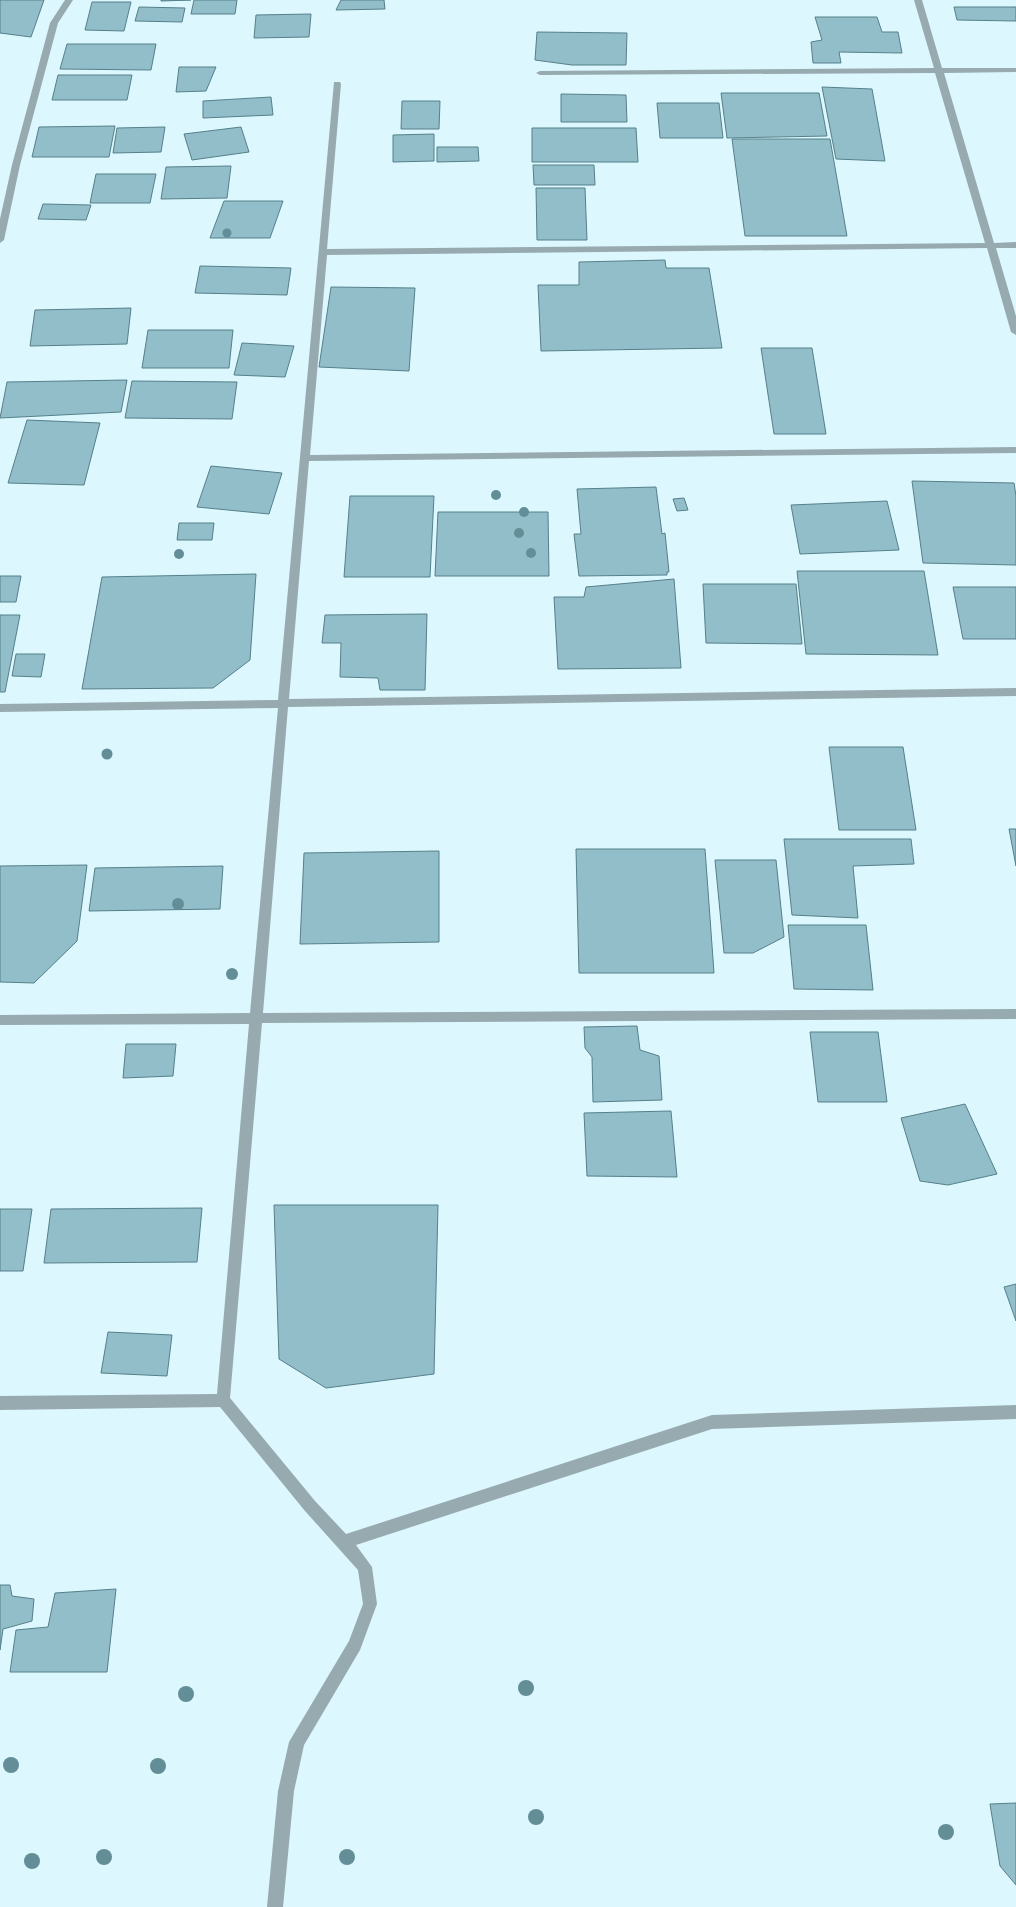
<svg xmlns="http://www.w3.org/2000/svg" width="1016" height="1907" font-family="'PT Sans Narrow',sans-serif">
	<rect width="100%" height="100%" fill="#dcf7fe"/>
	<g fill="#92bec9" stroke="#55808a">
		<path d="M0,0H44L31,37L0,33Z"/>
		<path d="M161,0H191L161,1Z"/>
		<path d="M194,0H237L235,14H191Z"/>
		<path d="M341,0H384L385,9L336,10Z"/>
		<path d="M92,2H131L124,31L85,30Z"/>
		<path d="M139,7L185,8L182,22L135,21Z"/>
		<path d="M954,7H1016V21L957,20Z"/>
		<path d="M311,14L309,37L254,38L256,15Z"/>
		<path d="M815,17H877L882,32H898L902,53L839,52L841,63H813L811,42L822,40Z"/>
		<path d="M537,32L627,33L626,65H572L535,60Z"/>
		<path d="M67,44H156L151,70L60,69Z"/>
		<path d="M179,67H216L206,91L176,92Z"/>
		<path d="M58,75H132L127,100H52Z"/>
		<path d="M822,87L872,89L885,161L836,159Z"/>
		<path d="M721,93H819L827,136L727,138Z"/>
		<path d="M561,94L626,95L627,122H561Z"/>
		<path d="M271,97L273,115L203,118V101Z"/>
		<path d="M402,101H440L439,129H401Z"/>
		<path d="M657,103H719L723,138H660Z"/>
		<path d="M115,126L109,157H32L39,127Z"/>
		<path d="M165,127L161,152L113,153L117,128Z"/>
		<path d="M241,127L249,152L192,160L184,134Z"/>
		<path d="M532,128H636L638,162H532Z"/>
		<path d="M434,134V161L393,162V135Z"/>
		<path d="M732,139H830L847,236H745Z"/>
		<path d="M437,147H478L479,161L437,162Z"/>
		<path d="M533,165H594L595,185H534Z"/>
		<path d="M231,166L227,198L161,199L166,167Z"/>
		<path d="M96,174H156L150,203H90Z"/>
		<path d="M536,188H585L587,240H537Z"/>
		<path d="M224,201H283L270,238H210Z"/>
		<path d="M43,204L91,205L86,220L38,219Z"/>
		<path d="M665,260L666,268H709L722,348L541,351L538,285H579V262Z"/>
		<path d="M200,266L291,268L287,295L195,293Z"/>
		<path d="M331,287L415,288L409,371L319,367Z"/>
		<path d="M131,308L127,344L30,346L35,310Z"/>
		<path d="M148,330H233L229,368H142Z"/>
		<path d="M242,343L294,346L285,377L234,375Z"/>
		<path d="M761,348H812L826,434H774Z"/>
		<path d="M127,380L121,412L0,418L7,382Z"/>
		<path d="M132,381L237,382L232,419L125,418Z"/>
		<path d="M27,420L100,423L84,485L8,483Z"/>
		<path d="M211,466L282,473L269,514L197,507Z"/>
		<path d="M912,481L1014,483L1016,496V565L923,563Z"/>
		<path d="M656,487L662,534L665,533L669,572H667V575L579,576L574,534H581L577,489Z"/>
		<path d="M350,496H434L430,577H344Z"/>
		<path d="M684,498L688,510L677,511L673,499Z"/>
		<path d="M887,501L899,550L800,554L791,505Z"/>
		<path d="M438,512H548L549,576H435Z"/>
		<path d="M179,523H214L212,540H177Z"/>
		<path d="M797,571H924L938,655L806,654Z"/>
		<path d="M256,574L250,660L213,688L82,689L102,577Z"/>
		<path d="M0,576H21L16,602H0Z"/>
		<path d="M674,579L681,668L558,669L554,597H584L586,587Z"/>
		<path d="M703,584H796L802,644L706,643Z"/>
		<path d="M953,587H1016V639H963Z"/>
		<path d="M427,614L425,690H380L378,678L340,677L341,643H322L325,615Z"/>
		<path d="M0,615H20L5,692H0Z"/>
		<path d="M16,654H45L41,677L12,676Z"/>
		<path d="M829,747H903L916,830H839Z"/>
		<path d="M1009,829H1016V866Z"/>
		<path d="M784,839H911L914,864L853,866L858,918L792,915Z"/>
		<path d="M576,849H705L714,973H579Z"/>
		<path d="M439,851V942L300,944L304,853Z"/>
		<path d="M715,860H776L784,937L753,953H724Z"/>
		<path d="M87,865L77,941L34,983L0,982V866Z"/>
		<path d="M223,866L220,909L89,911L95,868Z"/>
		<path d="M788,925H866L873,990L794,989Z"/>
		<path d="M637,1026L640,1050L659,1056L662,1100L593,1102L592,1057L585,1048L584,1027Z"/>
		<path d="M810,1032H878L887,1102H818Z"/>
		<path d="M126,1044H176L173,1076L123,1078Z"/>
		<path d="M965,1104L997,1174L948,1185L920,1181L901,1118Z"/>
		<path d="M671,1111L677,1177L587,1176L584,1113Z"/>
		<path d="M274,1205H438L434,1374L326,1388L279,1359Z"/>
		<path d="M202,1208L197,1262L44,1263L51,1209Z"/>
		<path d="M0,1209H32L23,1271H0Z"/>
		<path d="M1016,1284V1321L1004,1287Z"/>
		<path d="M108,1332L172,1335L167,1376L101,1373Z"/>
		<path d="M0,1585H10L12,1596L34,1599L32,1621L3,1629L0,1650Z"/>
		<path d="M116,1589L107,1672H10L16,1630L48,1627L55,1593Z"/>
		<path d="M1016,1803V1885L1000,1866L990,1804Z"/>
	</g>
	<g fill="none" stroke-linecap="round" stroke-linejoin="round">
		<g fill="#97aaaf" fill-rule="evenodd">
			<path d="M65,0H73L58,23L20,165L4,240L0,243V219L12,165L50,23Z"/>
			<path d="M914,0H922L942,68H1016V72L944,73L994,243L1016,242V248H996L1016,316V335L1011,332L987,248L327,255L310,455L1016,447V453L309,461L289,699L1016,688V696L288,707L263,1013L1016,1009V1019L262,1023L230,1398L315,1501L346,1534L712,1415L1016,1405V1419L712,1429L356,1545L372,1567L377,1604L360,1650L304,1745L294,1791L283,1907H267L278,1791L289,1742L349,1641L363,1604L358,1570L305,1511L220,1407L0,1410V1396L217,1394L249,1024L0,1025V1015L250,1013L278,708L0,712V704L278,700L334,82H340L341,84L327,249L985,243L935,73L540,75L536,73L540,71L934,68Z"/>
		</g>
	</g>
	<g fill="#638e97">
		<circle cx="227" cy="233" r="4.5"/>
		<circle cx="496" cy="495" r="5"/>
		<circle cx="524" cy="512" r="5"/>
		<circle cx="519" cy="533" r="5"/>
		<circle cx="531" cy="553" r="5"/>
		<circle cx="179" cy="554" r="5"/>
		<circle cx="107" cy="754" r="5.5"/>
		<circle cx="178" cy="904" r="6"/>
		<circle cx="232" cy="974" r="6"/>
		<circle cx="526" cy="1688" r="8"/>
		<circle cx="186" cy="1694" r="8"/>
		<circle cx="11" cy="1765" r="8"/>
		<circle cx="158" cy="1766" r="8"/>
		<circle cx="536" cy="1817" r="8"/>
		<circle cx="946" cy="1832" r="8"/>
		<circle cx="104" cy="1857" r="8"/>
		<circle cx="347" cy="1857" r="8"/>
		<circle cx="32" cy="1861" r="8"/>
	</g>
</svg>
